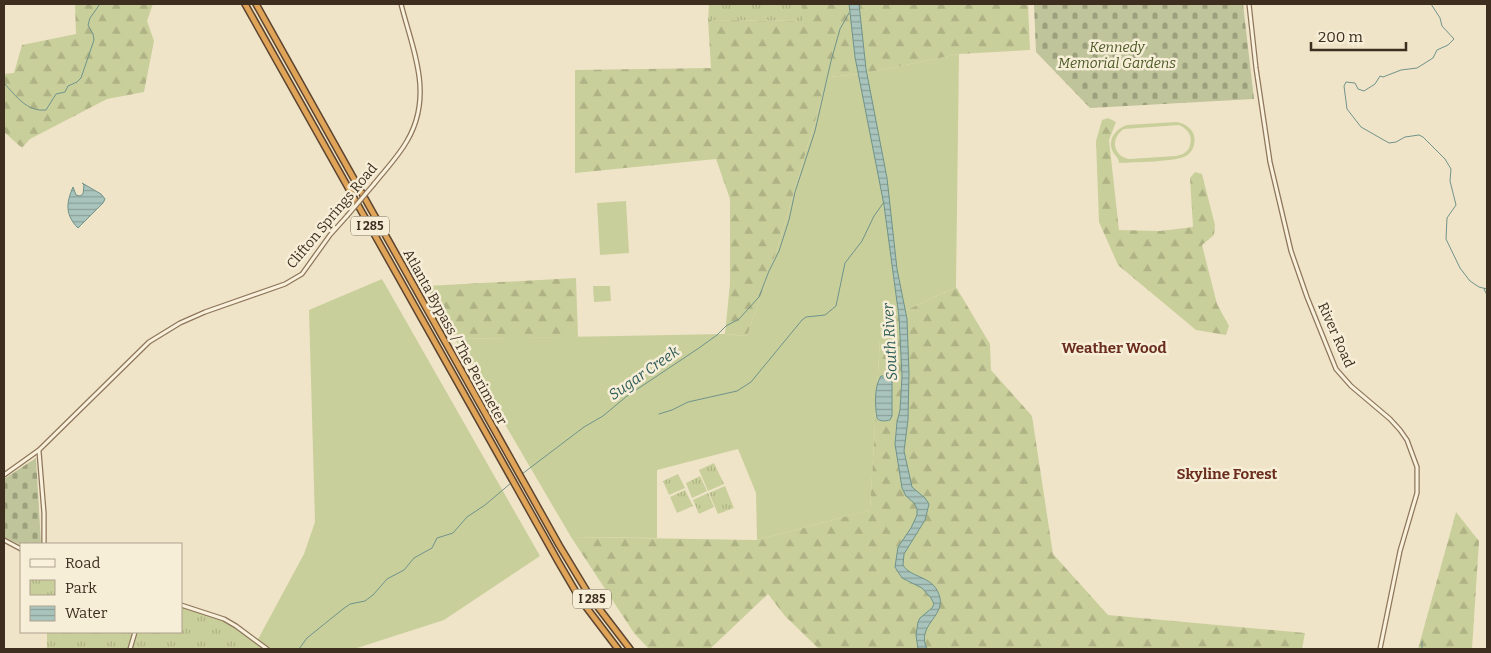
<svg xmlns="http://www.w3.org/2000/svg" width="1491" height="653" font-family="Bitter,serif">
	<defs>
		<pattern id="forest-firs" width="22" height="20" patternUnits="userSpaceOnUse" patternTransform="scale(1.25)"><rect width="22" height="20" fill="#c9cf9b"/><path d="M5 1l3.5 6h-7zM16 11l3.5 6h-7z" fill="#aeb285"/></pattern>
		<pattern id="cemetery-stones" width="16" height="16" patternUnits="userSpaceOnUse" patternTransform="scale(1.25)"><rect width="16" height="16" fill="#bfc49a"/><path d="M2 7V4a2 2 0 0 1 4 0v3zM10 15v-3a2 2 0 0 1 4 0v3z" fill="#9ca07d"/></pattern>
		<pattern id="park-tufts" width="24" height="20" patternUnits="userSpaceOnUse" patternTransform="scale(1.25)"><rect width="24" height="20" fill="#c9cf9b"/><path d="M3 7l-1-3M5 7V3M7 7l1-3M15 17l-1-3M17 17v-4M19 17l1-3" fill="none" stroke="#aeb285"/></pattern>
		<pattern id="water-rules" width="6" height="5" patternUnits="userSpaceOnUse" patternTransform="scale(1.25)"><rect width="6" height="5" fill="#a9c4bc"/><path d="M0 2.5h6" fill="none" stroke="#8ba098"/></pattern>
	</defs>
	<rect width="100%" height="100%" fill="#f0e4c8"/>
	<g fill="#c9cf9b" fill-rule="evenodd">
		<path d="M959,54L956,287L881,322L870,510L757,540L756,493L738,449L657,470V538L571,537L455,339L725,334L747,336L779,243L828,77L861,74Z"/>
		<path d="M1176,122C1184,123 1191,127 1194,135C1196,143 1193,152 1186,156C1176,162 1133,162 1119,163C1119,158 1116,157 1113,152C1107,140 1115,129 1127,125ZM1179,125C1190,130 1194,139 1188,150L1183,154L1176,156L1129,159C1113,156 1110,138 1124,129Z"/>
		<path d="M626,201L629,253L600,255L597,203Z"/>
		<path d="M382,279L540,556L444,620L354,649H269L257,641L304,554L315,522L309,310Z"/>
		<path d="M593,286H610L611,301L594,302Z"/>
	</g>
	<g fill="url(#forest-firs)">
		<path d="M75,4H153L147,21L154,41L144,92L107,99L30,139L22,148L4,132V74L14,73L22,45L76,34Z"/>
		<path d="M801,4H1028L1030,50L959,54L861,74L828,77L779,243L747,336L725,334L730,283V199L716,159L575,173V70L711,68L708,20L802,21Z"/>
		<path d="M1108,118L1116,122L1109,140L1119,230L1160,231L1193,227L1190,178L1195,172L1202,174L1215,225L1214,235L1202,245L1217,304L1229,326L1226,335L1196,330L1118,265L1099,222L1096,141L1102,120Z"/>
		<path d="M576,278L578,337L455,339L426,286Z"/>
		<path d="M956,287L990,344L991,370L1032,416L1053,554L1108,615L1305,633L1302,649H819L785,616L768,594L710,649H649L634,633L571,537L757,540L870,510L881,322Z"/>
		<path d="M1456,512L1479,541L1472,649H1418Z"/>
	</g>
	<g fill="url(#cemetery-stones)">
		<path d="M1034,4H1243L1254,99L1090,108L1036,52Z"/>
		<path d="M36,458L41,544L21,545L4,537V479Z"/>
	</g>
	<g fill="url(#park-tufts)">
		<path d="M709,4H801L803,21L708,20Z"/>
		<path d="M714,463L724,484L708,491L699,470Z"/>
		<path d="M678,474L685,488L669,495L663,481Z"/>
		<path d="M700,476L707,491L692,498L686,483Z"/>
		<path d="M725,486L734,508L718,514L709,493Z"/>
		<path d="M685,490L693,506L677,513L670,497Z"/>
		<path d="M708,493L714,507L699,514L693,500Z"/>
		<path d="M181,604L229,621L269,649H47V632H181Z"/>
	</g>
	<g fill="url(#water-rules)" stroke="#6f938a">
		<path d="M849,4H859L866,69L887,178L897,269L907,319L909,373L908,420L904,451L912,487L925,498L929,504L925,520L904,554L903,565C911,579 935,575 940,598C944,617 916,626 927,649H918L916,635L918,622L920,618L932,608L934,604L931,598L922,588L902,578L895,567L898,547L911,528L917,515V509L914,503L906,496L902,488L895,444L897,422L900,410L902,376L899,317L884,205L855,57Z"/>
		<path d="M82,183L101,194L105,199L103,203L78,228C65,215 66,203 73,187L76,195L80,196L83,194L84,185Z"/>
		<path d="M881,376H892V416L890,420C886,421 879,422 877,418C875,406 874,386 881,376Z"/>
	</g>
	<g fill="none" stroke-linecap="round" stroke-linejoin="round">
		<g stroke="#6f938a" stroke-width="1">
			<path d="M1431,4L1440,18L1442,26L1454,39L1448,45L1437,50L1433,58L1417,68L1401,70L1383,77L1380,76L1375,84L1364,91L1358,89L1355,83L1346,82L1344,86L1347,109L1361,127L1389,143L1396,142L1405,137L1419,135L1423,137L1445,159L1451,169L1450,181L1456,205L1447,218L1446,239L1460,268L1470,281L1479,287L1487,289"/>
			<path d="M4,83C16,96 27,112 46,110L56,94L65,92L68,86L77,82L81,78L94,40L93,34L88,25L90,18L100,4"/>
			<path d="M1484,289L1487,295"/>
			<path d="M659,414L672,410L688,402L737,391L751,382L802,320L806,317L825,315L836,306L845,263L862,241L874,216L884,202"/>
			<path d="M522,474L584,427L603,416L627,396L699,348L717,335L726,326L739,319L759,297L769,271L779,251L789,220L795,192L815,131L831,61L840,29L849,13"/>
			<path d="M1422,642V649"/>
			<path d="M299,649L307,638L343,609L350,604L365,601L373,595L387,579L404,570L414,558L432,548L437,538L453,533L467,517L485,505L511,483"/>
		</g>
		<g stroke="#8d765c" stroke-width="5.5">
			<g id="tertiary">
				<path d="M1249,4L1256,68L1270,162L1291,251L1307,297L1336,369L1351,386L1390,419L1400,430L1407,440L1417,467V493L1400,551L1380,649"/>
				<path d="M374,184C385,170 398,157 407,141C434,95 413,51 401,4"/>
				<path d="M39,451L44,513V544"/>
				<path d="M4,475L39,450L149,342L180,323L205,312L285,284L302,274L330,235L347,216"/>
				<path d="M4,540L21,549"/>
				<path d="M181,605L224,619L236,626L267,649"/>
				<path d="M130,649L135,632"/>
			</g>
		</g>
		<g stroke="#5b4430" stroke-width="8">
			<g id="motorway">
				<path d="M245,4L559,563L580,599L618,649"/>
				<path d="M256,4L559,545L591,598L630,649"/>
			</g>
		</g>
		<use href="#tertiary" stroke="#faf1dc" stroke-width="3"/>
		<use href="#motorway" stroke="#e0a458" stroke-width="5"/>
		<g stroke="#8d765c" stroke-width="5.5" stroke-linecap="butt">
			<path id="tertiary-bridge" d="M347,216L374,184"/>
		</g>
		<use href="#tertiary-bridge" stroke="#faf1dc" stroke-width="3"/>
	</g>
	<g text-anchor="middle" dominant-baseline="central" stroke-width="5" stroke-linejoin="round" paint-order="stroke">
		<g fill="#f7eed8" stroke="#756857" stroke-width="1">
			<rect x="351" y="216.5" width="38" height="19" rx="4"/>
			<rect x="573" y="589.5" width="38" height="19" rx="4"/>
		</g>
		<g font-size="12" font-weight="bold" fill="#3d2e20">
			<text x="370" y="226">I 285</text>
			<text x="592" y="599">I 285</text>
		</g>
		<g font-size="14" font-style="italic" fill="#4d5a26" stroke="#f7eed8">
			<text x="1117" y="47">Kennedy<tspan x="1117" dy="16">Memorial Gardens</tspan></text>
		</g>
		<g font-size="14" fill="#3d2e20" stroke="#f7eed8">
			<text transform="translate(332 216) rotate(-50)">Clifton Springs Road</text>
			<text transform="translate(1336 335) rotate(66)">River Road</text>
			<text transform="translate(455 337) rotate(61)">Atlanta Bypass / The Perimeter</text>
		</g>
		<g font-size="15" font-style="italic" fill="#2f5d5a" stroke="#f7eed8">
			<text transform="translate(890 342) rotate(-93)">South River</text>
			<text transform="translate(644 373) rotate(-35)">Sugar Creek</text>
		</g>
		<g font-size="15" font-weight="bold" fill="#6b2e1e" stroke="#f7eed8">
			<text x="1114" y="348">Weather Wood</text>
			<text x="1227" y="474">Skyline Forest</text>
		</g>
	</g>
	<rect width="1491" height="653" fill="none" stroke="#3d2e20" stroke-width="10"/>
	<rect x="20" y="543" width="162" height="90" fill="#f7eed8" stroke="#ada18e"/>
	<rect x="30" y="559" width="25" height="8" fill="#faf1dc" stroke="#ada18e"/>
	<text x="65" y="568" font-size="15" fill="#3d2e20">Road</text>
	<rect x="30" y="580" width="25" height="15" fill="url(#park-tufts)" stroke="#ada18e"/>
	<text x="65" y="593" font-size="15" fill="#3d2e20">Park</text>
	<rect x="30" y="606" width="25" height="15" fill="url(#water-rules)" stroke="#ada18e"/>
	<text x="65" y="618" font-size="15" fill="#3d2e20">Water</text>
	<path d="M1311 42v8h95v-8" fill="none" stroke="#3d2e20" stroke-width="2.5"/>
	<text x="1318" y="42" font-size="15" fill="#3d2e20" stroke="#f7eed8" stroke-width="4" paint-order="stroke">200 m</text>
</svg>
